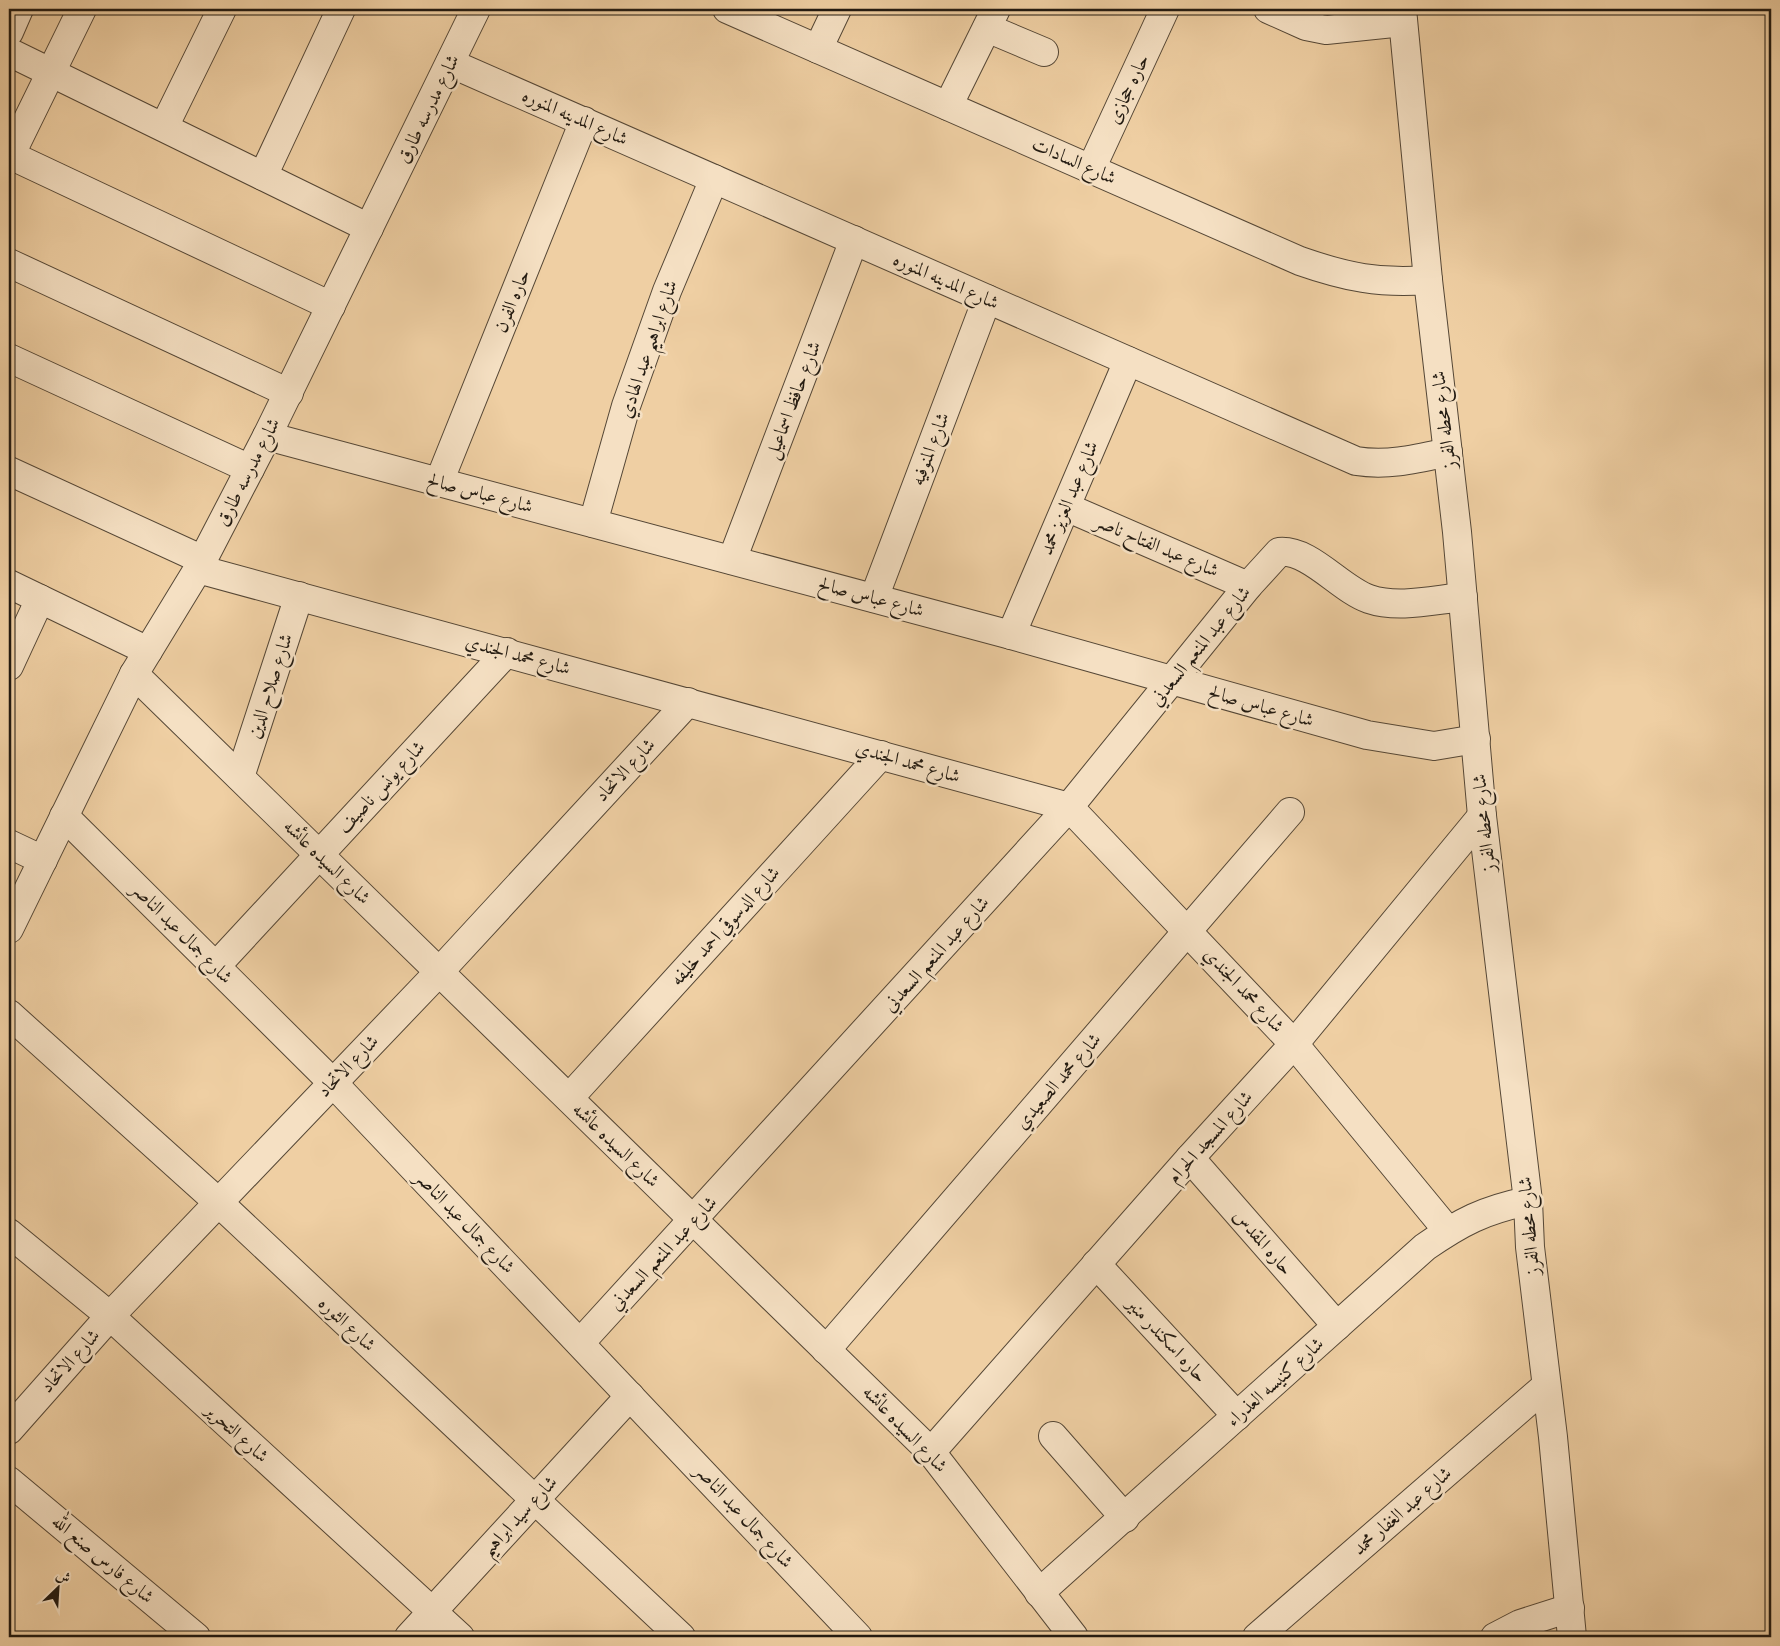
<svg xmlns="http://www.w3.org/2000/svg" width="1780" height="1646" font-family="'Libre Bodoni',Amiri,serif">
	<rect width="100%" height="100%" fill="#efcfa3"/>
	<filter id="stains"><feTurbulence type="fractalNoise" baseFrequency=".004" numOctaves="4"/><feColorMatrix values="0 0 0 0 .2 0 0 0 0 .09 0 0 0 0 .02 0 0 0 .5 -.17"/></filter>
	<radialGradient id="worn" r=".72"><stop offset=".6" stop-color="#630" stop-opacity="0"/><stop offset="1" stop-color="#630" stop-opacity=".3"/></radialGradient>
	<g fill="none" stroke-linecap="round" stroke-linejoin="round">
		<g stroke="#554736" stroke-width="30">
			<g id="street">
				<path d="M727,9L1300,261C1346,277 1380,284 1428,280"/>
				<path d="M1268,9L1306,26L1326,30L1403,22"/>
				<path d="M1402,9L1428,280L1457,532L1482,816L1528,1201L1530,1247L1553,1437L1572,1637"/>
				<path d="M987,28L1044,52"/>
				<path d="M9,32L19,9"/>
				<path d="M818,49L837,9"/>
				<path d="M9,52L369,228"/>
				<path d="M450,63L1356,461C1388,466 1416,459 1448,452"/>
				<path d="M948,106L996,9"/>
				<path d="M164,127L222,9"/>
				<path d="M10,155L331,306"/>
				<path d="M9,158L82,9"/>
				<path d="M1091,169L1165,9"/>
				<path d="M263,176L341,9"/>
				<path d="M9,263L289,393"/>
				<path d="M9,358L250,469"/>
				<path d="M267,436L1011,635L1367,735L1434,746L1476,739"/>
				<path d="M9,471L203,560"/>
				<path d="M439,482L584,121"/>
				<path d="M1066,507L1248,586"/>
				<path d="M593,523L626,406L667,291L714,179"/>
				<path d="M732,560L854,240"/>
				<path d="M198,569L1069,807L1294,1044L1448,1231"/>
				<path d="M9,584L148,651"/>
				<path d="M874,598L987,299"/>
				<path d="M1011,635L1128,361"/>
				<path d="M9,666L40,599"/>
				<path d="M134,674L931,1452L1074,1637"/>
				<path d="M240,777L299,596"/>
				<path d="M64,816L332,1082L858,1637"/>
				<path d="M9,844L43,860"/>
				<path d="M9,929L134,674L198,569L267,436L476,9"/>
				<path d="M216,966L507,652"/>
				<path d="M9,1014L218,1202L681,1637"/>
				<path d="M569,1098L881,755"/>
				<path d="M1190,1158L1337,1326"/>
				<path d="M9,1233L110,1316L460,1637"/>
				<path d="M1096,1264L1237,1416"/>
				<path d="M580,1343L1069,807L1248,586L1279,552C1310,549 1340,589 1369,599C1398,609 1433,600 1463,597"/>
				<path d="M826,1350L1290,812"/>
				<path d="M9,1430L110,1316L439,972L688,702"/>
				<path d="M1053,1436L1125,1518"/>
				<path d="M931,1452L1190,1158L1294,1044L1482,816"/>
				<path d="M9,1481L196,1637"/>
				<path d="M1039,1593L1425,1247C1461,1222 1484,1210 1528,1201"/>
				<path d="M409,1637L630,1396"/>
				<path d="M1257,1637L1546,1386"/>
				<path d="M1495,1637L1520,1624L1570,1608"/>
			</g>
		</g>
		<use href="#street" stroke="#f5e0c3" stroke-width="28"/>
	</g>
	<g text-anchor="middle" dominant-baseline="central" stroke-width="5" stroke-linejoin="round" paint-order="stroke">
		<g font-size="19" fill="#221a11" stroke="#f5e0c3">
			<text transform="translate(1128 89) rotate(-65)">حاره حجازى</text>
			<text transform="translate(428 109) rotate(-64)">شارع مدرسه طارق</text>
			<text transform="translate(575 117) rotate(24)">شارع المدينه المنوره</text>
			<text transform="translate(1074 161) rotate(24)">شارع السادات</text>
			<text transform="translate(946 281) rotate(24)">شارع المدينه المنوره</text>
			<text transform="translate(512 301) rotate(-68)">حاره الفرن</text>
			<text transform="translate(648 349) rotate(-71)">شارع ابراهيم عبد الهادي</text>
			<text transform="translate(793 400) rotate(-69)">شارع حافظ اسماعيل</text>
			<text transform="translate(1444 420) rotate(-97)">شارع محطه الفرز</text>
			<text transform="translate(930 449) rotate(-69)">شارع المنوفيه</text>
			<text transform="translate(248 472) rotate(-63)">شارع مدرسه طارق</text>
			<text transform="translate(480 493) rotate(15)">شارع عباس صالح</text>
			<text transform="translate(1069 498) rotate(-67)">شارع عبد العزيز محمد</text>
			<text transform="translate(1157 546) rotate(23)">شارع عبد الفتاح ناصر</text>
			<text transform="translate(871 597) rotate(15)">شارع عباس صالح</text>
			<text transform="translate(1200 646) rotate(-51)">شارع عبد المنعم السعدني</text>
			<text transform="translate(518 655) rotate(15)">شارع محمد الجندي</text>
			<text transform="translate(270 686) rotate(-72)">شارع صلاح الدين</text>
			<text transform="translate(1261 706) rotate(16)">شارع عباس صالح</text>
			<text transform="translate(908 762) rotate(16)">شارع محمد الجندي</text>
			<text transform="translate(625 770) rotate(-47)">شارع الاتحاد</text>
			<text transform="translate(381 787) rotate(-47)">شارع يونس ناصيف</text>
			<text transform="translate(1484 823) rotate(-96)">شارع محطه الفرز</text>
			<text transform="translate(327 862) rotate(44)">شارع السيده عائشه</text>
			<text transform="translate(725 926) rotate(-48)">شارع الدسوقي احمد خليفه</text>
			<text transform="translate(182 933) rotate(45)">شارع جمال عبد الناصر</text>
			<text transform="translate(936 954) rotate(-48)">شارع عبد المنعم السعدني</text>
			<text transform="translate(1244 990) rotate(47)">شارع محمد الجندي</text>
			<text transform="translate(348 1066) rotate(-46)">شارع الاتحاد</text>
			<text transform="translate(1058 1081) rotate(-49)">شارع محمد الصعيدي</text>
			<text transform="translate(1210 1137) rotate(-48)">شارع المسجد الحرام</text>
			<text transform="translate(616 1145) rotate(44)">شارع السيده عائشه</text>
			<text transform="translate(465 1222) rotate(46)">شارع جمال عبد الناصر</text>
			<text transform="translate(1529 1226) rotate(-95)">شارع محطه الفرز</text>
			<text transform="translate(1263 1242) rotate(49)">حاره المقدس</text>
			<text transform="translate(663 1253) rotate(-47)">شارع عبد المنعم السعدني</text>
			<text transform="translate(347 1324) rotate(43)">شارع الثوره</text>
			<text transform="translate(1167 1340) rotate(47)">حاره اسكندر منير</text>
			<text transform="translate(70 1361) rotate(-48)">شارع الاتحاد</text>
			<text transform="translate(1275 1382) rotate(-42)">شارع كنيسه العذراء</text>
			<text transform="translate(905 1429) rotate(46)">شارع السيده عائشه</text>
			<text transform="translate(237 1433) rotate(42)">شارع التحرير</text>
			<text transform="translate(1402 1511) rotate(-41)">شارع عبد الغفار محمد</text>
			<text transform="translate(519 1516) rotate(-47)">شارع سيد ابراهيم</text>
			<text transform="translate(744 1516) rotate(47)">شارع جمال عبد الناصر</text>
			<text transform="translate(103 1559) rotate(40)">شارع فارس صنع الله</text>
		</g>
	</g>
	<rect width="1780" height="1646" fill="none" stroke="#efcfa3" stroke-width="30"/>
	<rect x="10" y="10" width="1760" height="1626" fill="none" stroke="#221a11" stroke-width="2.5"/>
	<rect x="15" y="15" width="1750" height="1616" fill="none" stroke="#221a11"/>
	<g transform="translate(58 1588) rotate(25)" stroke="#f5e0c3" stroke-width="4" paint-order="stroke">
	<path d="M0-4L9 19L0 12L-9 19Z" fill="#221a11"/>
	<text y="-8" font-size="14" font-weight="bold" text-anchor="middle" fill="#221a11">ش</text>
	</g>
	<rect width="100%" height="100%" filter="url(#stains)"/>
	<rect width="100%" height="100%" fill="url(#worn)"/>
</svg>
